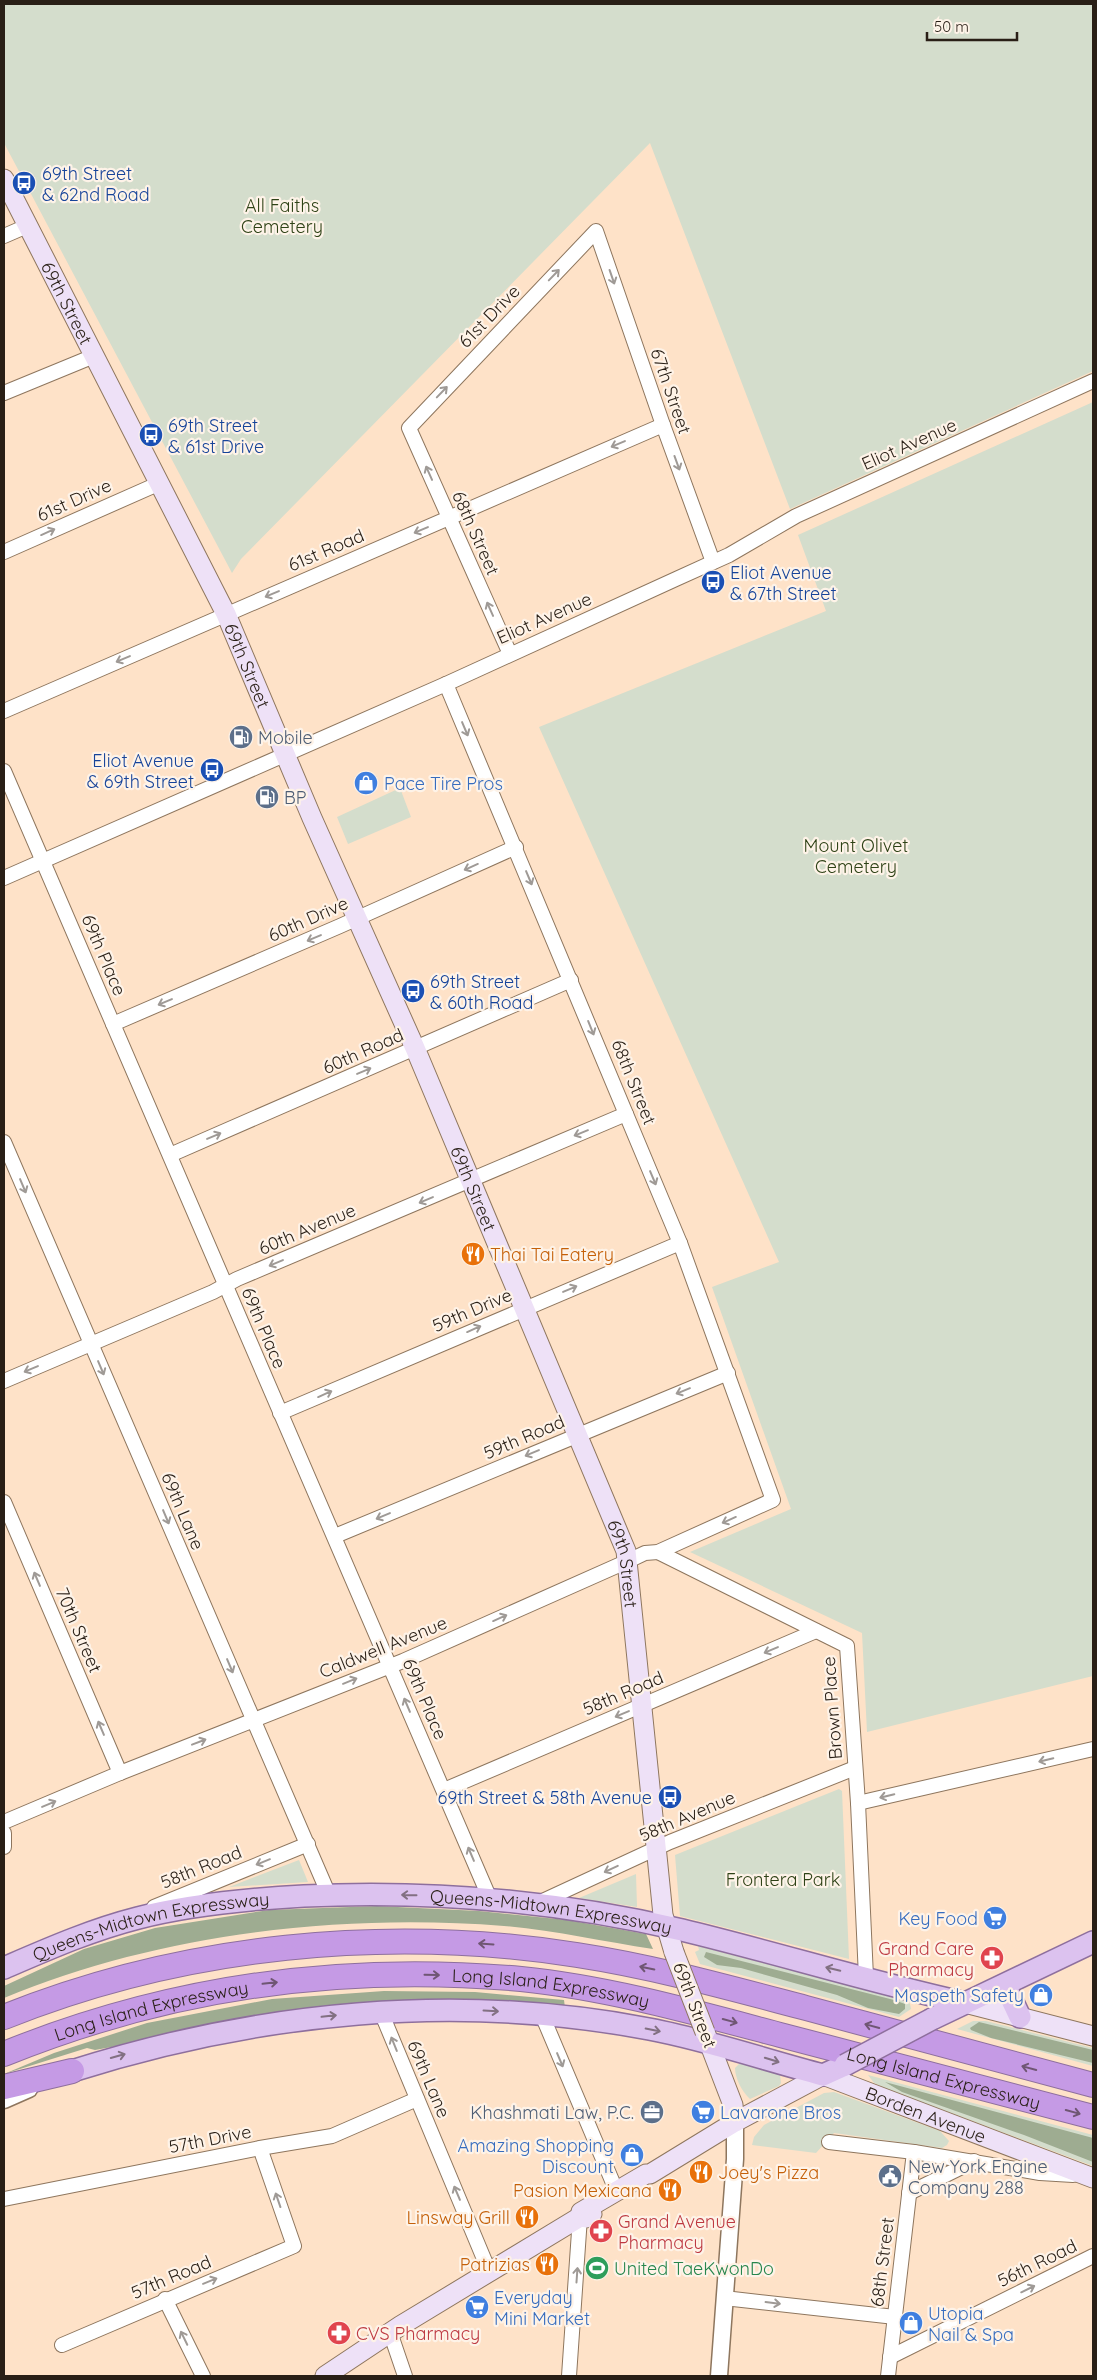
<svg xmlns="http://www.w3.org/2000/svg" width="1097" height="2380" font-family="Quicksand,sans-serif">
	<rect width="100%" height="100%" fill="#fee2c8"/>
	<g fill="#d4ddcc">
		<path d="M4,4H1093V371L790,509L650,143L241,559L232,573L4,143Z"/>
		<path d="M1093,402V1676L867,1732L862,1633L690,1552L791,1509L712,1287L779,1262L539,727L826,611L798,535Z"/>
		<path d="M400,788L411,817L348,844L337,817Z"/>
		<path d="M839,1789L842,1791L849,1959L680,1916L675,1855Z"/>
		<path d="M299,1860L308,1882L229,1887Z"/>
		<path d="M636,1874L637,1907L579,1898Z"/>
		<path d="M698,1946L906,2000L910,2004L911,2009L899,2017L700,1964L695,1952L699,1950Z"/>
		<path d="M973,2021H986L1093,2048V2066L957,2029Z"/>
		<path d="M741,2062L780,2074L781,2083L779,2086L750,2099C742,2092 735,2078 735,2068Z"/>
		<path d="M868,2075L1093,2135V2166L887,2089L874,2083Z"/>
		<path d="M834,2092L940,2131L949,2141L947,2145L942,2148L834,2133L816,2153L752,2145L754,2137L764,2125L824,2093Z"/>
	</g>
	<g fill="#9eac91">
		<path d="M377,1906L479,1911L567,1920L646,1934L653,1949C604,1942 554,1930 504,1926C339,1913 158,1934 4,1998V1986L84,1949L155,1928L269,1910Z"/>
		<path d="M706,1952L894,2000L905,2004V2009L899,2014L868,2008L837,1995L741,1968L717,1965L704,1957Z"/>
		<path d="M384,1991L475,1992L564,2000L565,2008L504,2004L128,2044L95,2050L87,2048L4,2074L54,2053L147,2023L272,1999Z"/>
		<path d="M979,2022L1093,2050V2063L991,2038L971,2030L970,2028Z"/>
		<path d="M885,2082L1093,2138V2162L1024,2135L902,2092Z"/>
	</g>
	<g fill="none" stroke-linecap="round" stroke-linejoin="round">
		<g stroke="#8e765e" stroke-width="16">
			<g id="minor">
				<path d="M4,236L27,226"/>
				<path d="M4,393L94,356"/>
				<path d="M4,552L160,483"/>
				<path d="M510,654L409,428L596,231L663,425L713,562"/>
				<path d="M4,711L663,425"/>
				<path d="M4,771L490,1899"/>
				<path d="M4,878L446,684L676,579L729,555L796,516L1093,381"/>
				<path d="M113,1024L340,926L516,847"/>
				<path d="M4,1142L329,1895"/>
				<path d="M170,1155L571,980"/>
				<path d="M4,1381L213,1292L237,1279L626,1114"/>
				<path d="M280,1413L680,1243"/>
				<path d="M4,1502L120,1773"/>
				<path d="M335,1536L728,1373"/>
				<path d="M658,1552L847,1646L858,1803L866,1977"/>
				<path d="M444,1790L816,1631"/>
				<path d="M858,1803L1093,1749"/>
				<path d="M4,1822L120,1773L403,1661L628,1561L645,1553L658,1552L773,1500L680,1243L446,684"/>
				<path d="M4,1833V1847"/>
				<path d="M536,1904L670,1842L855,1768"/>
				<path d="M154,1907L308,1844"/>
				<path d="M381,2012L489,2271"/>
				<path d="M542,2015L616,2190"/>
				<path d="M829,2142L914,2152L1040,2173L1073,2175"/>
				<path d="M909,2193L974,2161"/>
				<path d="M4,2199L260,2148L332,2136L417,2099"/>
				<path d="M724,2298L895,2317"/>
				<path d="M165,2299L203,2376"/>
				<path d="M390,2332L405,2376"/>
				<path d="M62,2345L294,2246L260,2148"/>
				<path d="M890,2357L1093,2256"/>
				<path d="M569,2376L580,2217"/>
				<path d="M888,2376L914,2152"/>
			</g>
		</g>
		<g stroke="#8e765e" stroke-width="19">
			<g id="tertiary">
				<path d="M4,2100L29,2089"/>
				<path d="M719,2376L735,2159V2122"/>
			</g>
		</g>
		<g stroke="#8e765e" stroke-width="21">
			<g id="secondary">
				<path id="s1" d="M4,179L226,614L312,818L415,1048L626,1551L663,1915L674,1952"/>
				<path d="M965,2003L1093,2036"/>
				<path d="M705,2032L733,2105L735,2122"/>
				<path id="s2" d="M580,2217L581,2212L646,2174H650L735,2122L823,2075L1093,2178"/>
				<path d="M325,2376L400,2326L580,2217L586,2218L592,2214"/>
			</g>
		</g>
		<g stroke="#8e6f9d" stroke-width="24">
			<g id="primary">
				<path id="s3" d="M4,1968C48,1949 91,1930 138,1918C192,1904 249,1899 304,1896C432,1890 558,1901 682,1930C777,1953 870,1982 965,2003"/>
				<path d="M1005,1985L1020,2017"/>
				<path d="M932,2019L1093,1942"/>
				<path d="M72,2071C258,2012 456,1992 649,2029C708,2040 765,2060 823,2075L845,2065"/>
			</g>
		</g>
		<g stroke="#8e6f9d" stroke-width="26">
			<g id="motorway">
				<path d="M4,2017C183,1945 387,1925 577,1955C655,1967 730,1988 806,2008C902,2034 998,2059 1093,2085"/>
				<path id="s4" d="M4,2054C169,1987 343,1963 521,1979C610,1988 697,2013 784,2036C887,2063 990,2090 1093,2117"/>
				<path d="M4,2087L72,2071"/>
			</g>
		</g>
		<use href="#minor" stroke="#fff" stroke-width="14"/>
		<use href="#tertiary" stroke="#fff" stroke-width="16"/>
		<use href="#secondary" stroke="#eee1f7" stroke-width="19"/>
		<use href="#primary" stroke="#dcc2ef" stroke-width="21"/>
		<use href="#motorway" stroke="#c59ae5" stroke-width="24"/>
		<g stroke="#8e765e" stroke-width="21" stroke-linecap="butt">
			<path id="secondary-bridge" d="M674,1952L705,2032"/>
		</g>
		<g stroke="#8e6f9d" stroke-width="24" stroke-linecap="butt">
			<path id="primary-bridge" d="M845,2065L932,2019"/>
		</g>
		<use href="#secondary-bridge" stroke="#eee1f7" stroke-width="19"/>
		<use href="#primary-bridge" stroke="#dcc2ef" stroke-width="21"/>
	</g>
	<defs><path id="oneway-shaft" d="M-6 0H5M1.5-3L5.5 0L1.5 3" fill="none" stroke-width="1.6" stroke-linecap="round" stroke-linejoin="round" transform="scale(1.25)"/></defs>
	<g stroke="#9f9a96">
		<use href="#oneway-shaft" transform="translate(554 275) rotate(-46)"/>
		<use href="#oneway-shaft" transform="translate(612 277) rotate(71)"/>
		<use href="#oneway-shaft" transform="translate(442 392) rotate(-46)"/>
		<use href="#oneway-shaft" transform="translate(618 444) rotate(157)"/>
		<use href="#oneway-shaft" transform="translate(677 463) rotate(70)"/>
		<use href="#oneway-shaft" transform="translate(429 473) rotate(-114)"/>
		<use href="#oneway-shaft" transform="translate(421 530) rotate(157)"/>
		<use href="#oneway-shaft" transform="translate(48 532) rotate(-24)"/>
		<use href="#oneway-shaft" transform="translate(272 594) rotate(157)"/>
		<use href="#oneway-shaft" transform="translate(490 609) rotate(-114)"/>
		<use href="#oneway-shaft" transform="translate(123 659) rotate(157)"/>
		<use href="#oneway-shaft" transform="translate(465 729) rotate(67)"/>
		<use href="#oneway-shaft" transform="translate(471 867) rotate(156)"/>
		<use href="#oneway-shaft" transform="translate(529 878) rotate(67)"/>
		<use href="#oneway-shaft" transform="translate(314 938) rotate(157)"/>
		<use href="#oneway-shaft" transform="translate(165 1002) rotate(157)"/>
		<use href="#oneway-shaft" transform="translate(591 1028) rotate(68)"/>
		<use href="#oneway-shaft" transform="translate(364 1071) rotate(-23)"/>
		<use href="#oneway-shaft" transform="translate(581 1133) rotate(158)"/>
		<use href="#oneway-shaft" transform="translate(214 1136) rotate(-23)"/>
		<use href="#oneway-shaft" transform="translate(653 1178) rotate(67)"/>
		<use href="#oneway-shaft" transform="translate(23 1186) rotate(67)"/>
		<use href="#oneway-shaft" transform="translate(426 1200) rotate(157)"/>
		<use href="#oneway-shaft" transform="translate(276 1263) rotate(157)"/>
		<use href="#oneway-shaft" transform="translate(570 1289) rotate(-23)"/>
		<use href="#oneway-shaft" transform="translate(474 1329) rotate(-24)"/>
		<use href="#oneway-shaft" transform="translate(101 1368) rotate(67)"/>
		<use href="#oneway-shaft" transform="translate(31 1369) rotate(157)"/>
		<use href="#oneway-shaft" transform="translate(683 1391) rotate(158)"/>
		<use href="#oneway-shaft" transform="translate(325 1394) rotate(-24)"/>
		<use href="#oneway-shaft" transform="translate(532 1453) rotate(157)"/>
		<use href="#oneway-shaft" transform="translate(383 1516) rotate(157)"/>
		<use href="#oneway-shaft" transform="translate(166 1517) rotate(67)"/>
		<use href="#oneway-shaft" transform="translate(729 1520) rotate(156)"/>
		<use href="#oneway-shaft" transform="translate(37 1579) rotate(-113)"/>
		<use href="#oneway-shaft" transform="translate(500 1618) rotate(-24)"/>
		<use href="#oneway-shaft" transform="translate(771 1650) rotate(157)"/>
		<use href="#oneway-shaft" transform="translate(230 1666) rotate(67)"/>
		<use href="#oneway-shaft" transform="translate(350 1681) rotate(-22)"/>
		<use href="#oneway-shaft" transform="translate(407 1705) rotate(-113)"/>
		<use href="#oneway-shaft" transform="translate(622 1714) rotate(157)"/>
		<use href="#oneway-shaft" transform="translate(101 1728) rotate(-113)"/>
		<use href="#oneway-shaft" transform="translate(199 1742) rotate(-21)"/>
		<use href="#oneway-shaft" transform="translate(1046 1760) rotate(167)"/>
		<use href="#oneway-shaft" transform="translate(887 1796) rotate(167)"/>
		<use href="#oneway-shaft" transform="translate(49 1804) rotate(-23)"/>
		<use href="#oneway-shaft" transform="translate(471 1854) rotate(-113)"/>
		<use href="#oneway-shaft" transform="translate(263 1862) rotate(158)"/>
		<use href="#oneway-shaft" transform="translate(611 1869) rotate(155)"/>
		<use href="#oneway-shaft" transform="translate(394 2044) rotate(-112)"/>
		<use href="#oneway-shaft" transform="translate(560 2060) rotate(67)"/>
		<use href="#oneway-shaft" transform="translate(457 2193) rotate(-113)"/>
		<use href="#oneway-shaft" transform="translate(278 2200) rotate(-109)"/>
		<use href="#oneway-shaft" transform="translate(577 2275) rotate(-86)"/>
		<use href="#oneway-shaft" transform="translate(210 2281) rotate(-22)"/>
		<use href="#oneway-shaft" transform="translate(1028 2289) rotate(-26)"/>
		<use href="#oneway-shaft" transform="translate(773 2303) rotate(7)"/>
		<use href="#oneway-shaft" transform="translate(184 2338) rotate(-116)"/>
	</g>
	<g stroke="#827082">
		<use href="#oneway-shaft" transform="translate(409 1895) rotate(-179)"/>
		<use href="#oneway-shaft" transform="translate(833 1969) rotate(-166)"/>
		<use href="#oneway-shaft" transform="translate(491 2011) rotate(3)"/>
		<use href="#oneway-shaft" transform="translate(329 2016) rotate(-6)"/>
		<use href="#oneway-shaft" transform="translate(653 2030) rotate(11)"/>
		<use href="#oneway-shaft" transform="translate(118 2056) rotate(-16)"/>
		<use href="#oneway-shaft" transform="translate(772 2060) rotate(17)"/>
	</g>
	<g stroke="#6f5673">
		<use href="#oneway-shaft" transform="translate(486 1944) rotate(-176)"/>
		<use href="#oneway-shaft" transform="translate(647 1968) rotate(-168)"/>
		<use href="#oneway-shaft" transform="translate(432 1975) rotate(1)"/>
		<use href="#oneway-shaft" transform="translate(270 1983) rotate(-6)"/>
		<use href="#oneway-shaft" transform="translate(730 2021) rotate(15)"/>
		<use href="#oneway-shaft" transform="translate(872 2026) rotate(-165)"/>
		<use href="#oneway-shaft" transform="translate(1029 2068) rotate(-165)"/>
		<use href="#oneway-shaft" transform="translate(1073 2112) rotate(15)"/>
	</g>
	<defs>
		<g id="bus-disc" transform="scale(1.25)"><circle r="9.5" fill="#1a4fb4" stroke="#fef3e8"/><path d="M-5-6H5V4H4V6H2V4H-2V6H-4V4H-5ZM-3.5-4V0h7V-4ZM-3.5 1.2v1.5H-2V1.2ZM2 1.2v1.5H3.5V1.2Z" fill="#fff"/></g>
		<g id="fuel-disc" transform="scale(1.25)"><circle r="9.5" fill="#5c6f8a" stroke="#fef3e8"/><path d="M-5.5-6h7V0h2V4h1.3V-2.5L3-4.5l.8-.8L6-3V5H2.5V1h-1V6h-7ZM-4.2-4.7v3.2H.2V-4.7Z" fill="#fff"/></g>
		<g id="shop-disc" transform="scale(1.25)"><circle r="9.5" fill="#3f7fe0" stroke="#fef3e8"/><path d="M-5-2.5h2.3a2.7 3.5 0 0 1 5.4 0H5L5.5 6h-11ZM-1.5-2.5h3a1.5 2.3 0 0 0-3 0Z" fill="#fff"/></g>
		<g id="restaurant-disc" transform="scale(1.25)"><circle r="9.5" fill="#e8710a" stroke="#fef3e8"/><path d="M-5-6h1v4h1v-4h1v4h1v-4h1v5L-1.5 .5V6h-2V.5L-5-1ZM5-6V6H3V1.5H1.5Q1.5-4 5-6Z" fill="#fff"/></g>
		<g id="supermarket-disc" transform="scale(1.25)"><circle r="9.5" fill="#3f7fe0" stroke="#fef3e8"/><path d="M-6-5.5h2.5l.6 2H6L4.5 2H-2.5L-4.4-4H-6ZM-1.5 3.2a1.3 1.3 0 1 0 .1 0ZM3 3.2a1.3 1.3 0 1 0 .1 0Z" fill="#fff"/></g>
		<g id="pharmacy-disc" transform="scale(1.25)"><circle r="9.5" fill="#e0444e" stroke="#fef3e8"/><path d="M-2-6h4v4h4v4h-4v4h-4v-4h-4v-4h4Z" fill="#fff"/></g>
		<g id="office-disc" transform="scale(1.25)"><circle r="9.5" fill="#5c6f8a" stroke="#fef3e8"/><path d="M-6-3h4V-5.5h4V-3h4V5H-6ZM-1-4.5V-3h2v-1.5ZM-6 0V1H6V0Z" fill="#fff"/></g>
		<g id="civic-disc" transform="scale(1.25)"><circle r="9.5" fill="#5c6f8a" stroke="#fef3e8"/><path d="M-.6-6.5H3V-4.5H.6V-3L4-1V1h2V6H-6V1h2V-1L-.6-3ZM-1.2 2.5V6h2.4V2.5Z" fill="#fff"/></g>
		<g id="stadium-disc" transform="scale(1.25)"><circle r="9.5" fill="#2e9e5b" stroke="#fef3e8"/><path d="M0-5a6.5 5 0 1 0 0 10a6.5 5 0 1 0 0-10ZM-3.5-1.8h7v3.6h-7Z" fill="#fff"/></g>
	</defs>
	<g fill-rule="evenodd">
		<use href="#bus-disc" x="24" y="183"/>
		<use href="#bus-disc" x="151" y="435"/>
		<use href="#bus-disc" x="713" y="582"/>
		<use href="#fuel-disc" x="241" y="737"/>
		<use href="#bus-disc" x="212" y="770"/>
		<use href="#shop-disc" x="366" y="783"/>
		<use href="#fuel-disc" x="267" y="797"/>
		<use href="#bus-disc" x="413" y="991"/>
		<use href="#restaurant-disc" x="473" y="1254"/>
		<use href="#bus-disc" x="670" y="1797"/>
		<use href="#supermarket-disc" x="995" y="1918"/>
		<use href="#pharmacy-disc" x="992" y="1958"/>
		<use href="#shop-disc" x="1041" y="1995"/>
		<use href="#office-disc" x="652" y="2112"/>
		<use href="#supermarket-disc" x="703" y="2112"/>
		<use href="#shop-disc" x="632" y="2155"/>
		<use href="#restaurant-disc" x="701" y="2172"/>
		<use href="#civic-disc" x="890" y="2176"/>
		<use href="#restaurant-disc" x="670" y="2190"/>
		<use href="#restaurant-disc" x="527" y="2217"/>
		<use href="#pharmacy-disc" x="601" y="2231"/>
		<use href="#restaurant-disc" x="547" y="2264"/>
		<use href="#stadium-disc" x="597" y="2268"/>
		<use href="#supermarket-disc" x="477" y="2307"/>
		<use href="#shop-disc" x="911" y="2323"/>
		<use href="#pharmacy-disc" x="339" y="2333"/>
	</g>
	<g text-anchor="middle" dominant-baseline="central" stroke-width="4.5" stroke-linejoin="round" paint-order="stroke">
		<g font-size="18" fill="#164399" stroke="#fef3e8" text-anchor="start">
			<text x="42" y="173">69th Street<tspan x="42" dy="21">&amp; 62nd Road</tspan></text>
			<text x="168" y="425">69th Street<tspan x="168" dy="21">&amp; 61st Drive</tspan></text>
			<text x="730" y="572">Eliot Avenue<tspan x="730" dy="21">&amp; 67th Street</tspan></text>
			<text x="194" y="760" text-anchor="end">Eliot Avenue<tspan x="194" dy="21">&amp; 69th Street</tspan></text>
			<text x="430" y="981">69th Street<tspan x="430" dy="21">&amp; 60th Road</tspan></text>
			<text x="652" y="1797" text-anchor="end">69th Street &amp; 58th Avenue</text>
		</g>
		<g font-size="18" fill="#2e4216" stroke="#fef3e8">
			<text x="282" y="205">All Faiths<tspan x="282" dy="21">Cemetery</tspan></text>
			<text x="856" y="845">Mount Olivet<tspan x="856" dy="21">Cemetery</tspan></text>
			<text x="783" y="1879">Frontera Park</text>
		</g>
		<g font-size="18" fill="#291f16" stroke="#fef3e8">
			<text stroke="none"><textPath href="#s1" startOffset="139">69th Street</textPath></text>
			<text transform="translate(489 316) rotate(-46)">61st Drive</text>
			<text transform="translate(671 391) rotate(71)">67th Street</text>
			<text transform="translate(909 444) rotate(-24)">Eliot Avenue</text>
			<text transform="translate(74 500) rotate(-24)">61st Drive</text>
			<text transform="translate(476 533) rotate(66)">68th Street</text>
			<text transform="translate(326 550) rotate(-23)">61st Road</text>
			<text transform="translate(544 618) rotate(-24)">Eliot Avenue</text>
			<text stroke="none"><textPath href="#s1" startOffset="544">69th Street</textPath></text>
			<text transform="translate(308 919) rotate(-24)">60th Drive</text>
			<text transform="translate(104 955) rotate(67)">69th Place</text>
			<text transform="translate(363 1051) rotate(-24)">60th Road</text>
			<text transform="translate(634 1082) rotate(68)">68th Street</text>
			<text stroke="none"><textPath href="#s1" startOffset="1114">69th Street</textPath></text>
			<text transform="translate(307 1229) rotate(-23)">60th Avenue</text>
			<text transform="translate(472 1310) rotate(-23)">59th Drive</text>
			<text transform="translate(264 1328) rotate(67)">69th Place</text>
			<text transform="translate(524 1437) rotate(-23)">59th Road</text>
			<text transform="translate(183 1511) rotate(67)">69th Lane</text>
			<text stroke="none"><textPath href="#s1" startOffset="1519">69th Street</textPath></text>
			<text transform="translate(79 1630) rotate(67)">70th Street</text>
			<text transform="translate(383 1647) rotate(-22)">Caldwell Avenue</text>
			<text transform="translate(623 1693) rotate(-23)">58th Road</text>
			<text transform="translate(425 1699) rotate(67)">69th Place</text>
			<text transform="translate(832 1708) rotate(-94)">Brown Place</text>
			<text transform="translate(687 1816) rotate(-23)">58th Avenue</text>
			<text transform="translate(201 1867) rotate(-22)">58th Road</text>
			<text stroke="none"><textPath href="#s3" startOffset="559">Queens-Midtown Expressway</textPath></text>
			<text stroke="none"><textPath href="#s3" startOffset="154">Queens-Midtown Expressway</textPath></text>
			<text stroke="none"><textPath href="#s4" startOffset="558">Long Island Expressway</textPath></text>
			<text transform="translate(695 2005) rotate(69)">69th Street</text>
			<text stroke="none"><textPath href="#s4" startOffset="154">Long Island Expressway</textPath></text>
			<text stroke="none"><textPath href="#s4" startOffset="962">Long Island Expressway</textPath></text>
			<text transform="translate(429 2079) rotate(67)">69th Lane</text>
			<text stroke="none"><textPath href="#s2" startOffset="394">Borden Avenue</textPath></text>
			<text transform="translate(210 2139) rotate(-11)">57th Drive</text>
			<text transform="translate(882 2262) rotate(-83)">68th Street</text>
			<text transform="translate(1037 2263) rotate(-26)">56th Road</text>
			<text transform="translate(171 2277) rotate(-23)">57th Road</text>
		</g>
		<g font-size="18" fill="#4e5e75" stroke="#fef3e8" text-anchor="start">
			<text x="258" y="737">Mobile</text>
			<text x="284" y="797">BP</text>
			<text x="634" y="2112" text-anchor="end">Khashmati Law, P.C.</text>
			<text x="908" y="2166">New York Engine<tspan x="908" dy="21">Company 288</tspan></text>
		</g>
		<g font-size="18" fill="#366cbe" stroke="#fef3e8" text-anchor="start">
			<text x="384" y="783">Pace Tire Pros</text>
			<text x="978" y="1918" text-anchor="end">Key Food</text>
			<text x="1024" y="1995" text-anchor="end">Maspeth Safety</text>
			<text x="720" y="2112">Lavarone Bros</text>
			<text x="614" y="2145" text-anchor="end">Amazing Shopping<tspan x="614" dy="21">Discount</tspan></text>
			<text x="494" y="2297">Everyday<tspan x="494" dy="21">Mini Market</tspan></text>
			<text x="928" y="2313">Utopia<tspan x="928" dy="21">Nail &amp; Spa</tspan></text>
		</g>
		<g font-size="18" fill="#c56008" stroke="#fef3e8" text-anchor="end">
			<text x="490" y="1254" text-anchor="start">Thai Tai Eatery</text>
			<text x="718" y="2172" text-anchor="start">Joey's Pizza</text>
			<text x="652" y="2190">Pasion Mexicana</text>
			<text x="510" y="2217">Linsway Grill</text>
			<text x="530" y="2264">Patrizias</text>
		</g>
		<g font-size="18" fill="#be3a42" stroke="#fef3e8" text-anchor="start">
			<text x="974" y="1948" text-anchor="end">Grand Care<tspan x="974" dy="21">Pharmacy</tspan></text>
			<text x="618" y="2221">Grand Avenue<tspan x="618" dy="21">Pharmacy</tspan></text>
			<text x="356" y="2333">CVS Pharmacy</text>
		</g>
		<g font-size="18" fill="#27864d" stroke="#fef3e8" text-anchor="start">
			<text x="614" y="2268">United TaeKwonDo</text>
		</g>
	</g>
	<rect width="1097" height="2380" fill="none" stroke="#291f16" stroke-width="10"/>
	<path d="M927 32v8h90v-8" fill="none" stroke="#291f16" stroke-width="2.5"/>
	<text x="934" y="32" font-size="15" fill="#291f16" stroke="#fef3e8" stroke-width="4" paint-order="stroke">50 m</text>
</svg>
